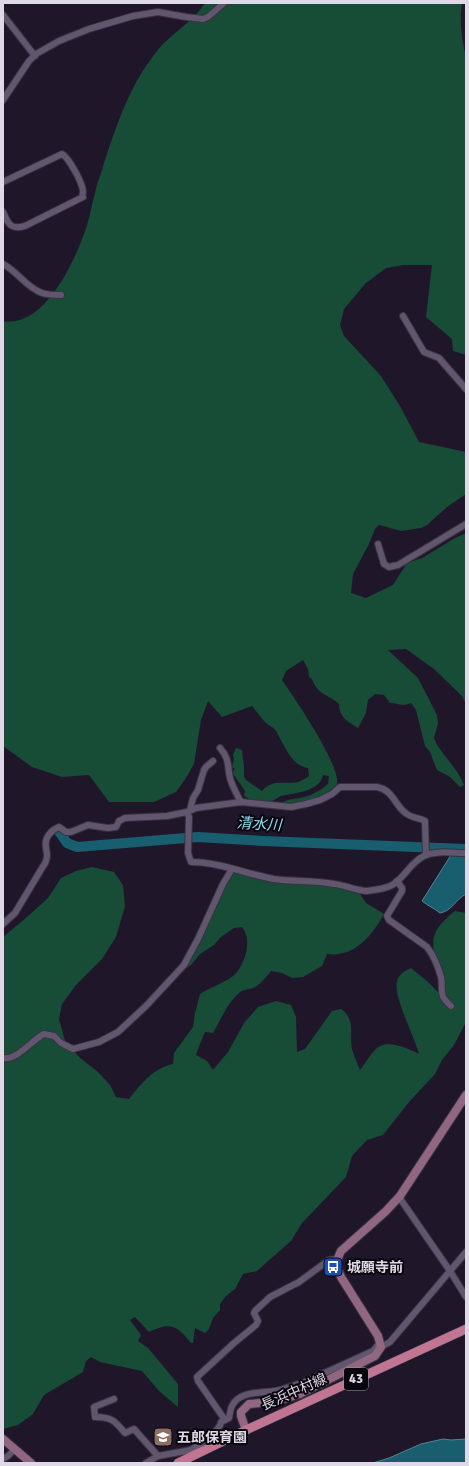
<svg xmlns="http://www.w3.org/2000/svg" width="469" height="1466" font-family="Signika,'Noto Sans JP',sans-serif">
	<rect width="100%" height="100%" fill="#20162a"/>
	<g fill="#174c37">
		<path d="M205,3H462C459,20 462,41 466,57V355L453,351L452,339L426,317L432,265H403L386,268L366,283L344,309L340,325L344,336L381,376L400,406L419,442L466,452V494L447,507L427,525L421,528L401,531L379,525L375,529L369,544L353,574L351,593L366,598L393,585L407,563L422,558L455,538L466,533V704L462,696L434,669L406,649L388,650L418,678L437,715L438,723L434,738L437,745L458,773L464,785L460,787L450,777L437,770L430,752L425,746L416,710L411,703C401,707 399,703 390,703L384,695L375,694L368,700L366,713L358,728C348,722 339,717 339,704C329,694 318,696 312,679L309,677L308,669L303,660L286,671L282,680C294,697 341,766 337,784C335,795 308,803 298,804C292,805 285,804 280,804C287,798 299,799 308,796C316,793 322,789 328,784L329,776L323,775C320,792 294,793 281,796C277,798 272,802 267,803C259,804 251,800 244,796L245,791L232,772L235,769L232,767L234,759L233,755L236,748L242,750L244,767V777L246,780L262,791C273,778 283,785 298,782C301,781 306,778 309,776L308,768C291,766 284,744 276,731C274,727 269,726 266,723C261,718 257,712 252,706L222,717L208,701L201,720L194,764L186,778L176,792L154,802H109L89,775L62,777L32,767L3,746V321C45,329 77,257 87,225C92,209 94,192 100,176C111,141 123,103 142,72C148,63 155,53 162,45C177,30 192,22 205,3Z"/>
		<path d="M92,867L114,872L123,885L125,906L116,937L102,959L76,985L62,1004L59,1019L65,1041L80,1058L97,1071L110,1085L116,1097L129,1099C141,1084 152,1069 173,1064L174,1053L193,1027L195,1013L200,994C209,988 226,982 233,976C245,966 253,940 242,927L234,928L221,937L214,945L200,954L191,965L179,973L234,871L328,885L350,891L360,894L366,903L384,914C372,936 354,958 327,954L322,966L303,977L292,978L282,973L271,971C268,975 258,987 253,988C247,990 244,989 239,993C226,1005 222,1018 213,1033L205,1032L198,1049L196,1055L207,1061L213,1070L228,1052L244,1023L258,1007L276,1001L291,1005L296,1017L297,1052L305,1049L332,1011L341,1009C356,1019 349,1035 352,1049C354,1056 357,1063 360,1070C365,1064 369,1056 375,1050C386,1038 406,1048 419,1054C414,1035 393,997 397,981C399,974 405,971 411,968L428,982L440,994C444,983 442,981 439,970C430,940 429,932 455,911L466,913V1004L465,1024L454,1045L442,1060L435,1074L409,1102L383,1135L367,1140L352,1156L346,1177L302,1223L291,1241L257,1271L243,1274L235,1289L226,1296L220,1304V1310L213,1318L209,1329L205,1333L195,1328L193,1343H191C176,1325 171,1322 149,1332L135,1317L130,1320L141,1335L138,1341L148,1348L178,1384V1407L159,1391L142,1371L100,1362L91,1357L86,1361L83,1372L44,1395L33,1414L18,1425L3,1429V937L27,917L48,898L61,878L76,871Z"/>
	</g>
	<g fill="#195e6e" stroke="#548392">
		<path d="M451,855L466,856V894C456,899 452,911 440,913C434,908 428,906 422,901Z"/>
		<path d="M443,1439L451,1440L466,1439V1463H373L389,1458L421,1444Z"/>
	</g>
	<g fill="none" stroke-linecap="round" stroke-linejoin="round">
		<path stroke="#195e6e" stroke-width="10" d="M58,830L67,843L77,847L198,837L263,841L466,849"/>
		<g stroke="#383241" stroke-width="8">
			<g id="street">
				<path d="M3,15L35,56"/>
				<path d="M3,100L29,61L36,54L59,41L89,29L133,16L158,12L186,17L203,19L208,17L224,3"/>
				<path d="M3,182L62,154C69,158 82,182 83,191C83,193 82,195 83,197L25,226C11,230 8,224 3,212"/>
				<path d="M3,264C17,271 27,288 42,293C48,295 55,295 61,295"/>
				<path d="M403,316L424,352L439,358L466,389"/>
				<path d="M378,544L384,564L389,567L398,565L466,524"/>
				<path d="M220,748C230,759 227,766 230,778C231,783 238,797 241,802"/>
				<path d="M190,810L193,798L198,790L204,770L206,767L213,761"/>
				<path d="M187,812L189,817L188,853L191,862C219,862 246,874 274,879C294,882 314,880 334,884C345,885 356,891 367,891C374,890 384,889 390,886C403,881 410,862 424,856C436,850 453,853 466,853"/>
				<path d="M397,881L402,888V891L387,916L389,920L427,947C434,956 438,966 441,977C444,991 437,994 451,1006"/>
				<path d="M3,924L15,913L42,868C45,864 47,861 47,856C47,852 46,850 46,847C44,838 51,830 59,827L66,832H71L88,825L108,828L116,827L119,821L125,818L167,816L187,812L196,808L241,802L291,807L306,804L320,800L332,794L340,787H377C394,790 395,807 407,814C412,818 420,818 425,821L426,855"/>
				<path d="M3,1058C16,1061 32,1040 44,1034L54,1036L61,1043L73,1049L99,1042L118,1032L146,1006L184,965L198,939L223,884L232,869"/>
				<path d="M399,1197L450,1271L466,1297"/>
				<path d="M381,1347L390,1342L466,1252"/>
				<path d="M114,1399L94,1407L95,1417C112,1417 115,1421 125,1433L134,1429L158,1456"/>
				<path d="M225,1420L229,1418C230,1414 230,1410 232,1406C240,1389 266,1394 280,1390L307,1381L373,1351L378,1345H381"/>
				<path d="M194,1455L191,1450C199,1444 220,1432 221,1422L225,1420L198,1381L197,1377L234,1343L256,1325L258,1321L254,1313L255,1311L270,1297L299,1282L329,1260L337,1259"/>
				<path d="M3,1459L8,1456L14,1450"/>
				<path d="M146,1463L158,1456L191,1450"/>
			</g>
		</g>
		<g stroke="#383241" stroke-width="10">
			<g id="secondary">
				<path d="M246,1430L241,1416V1412L249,1404L274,1402L300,1394L375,1356L381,1347L378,1336L341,1277C336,1266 336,1261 341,1251L385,1212L400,1196L466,1095"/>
				<path d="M3,1439L31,1463"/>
			</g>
		</g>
		<g stroke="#383241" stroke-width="10">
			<path id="primary" d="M178,1463L246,1430L466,1329"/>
		</g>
		<use href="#street" stroke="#61566e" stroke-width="6"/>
		<use href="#secondary" stroke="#906681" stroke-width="8"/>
		<use href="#primary" stroke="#c07693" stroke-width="9"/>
	</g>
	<defs>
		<g id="bus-square" transform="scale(1)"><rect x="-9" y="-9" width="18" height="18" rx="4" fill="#1a4fb4" stroke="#08050c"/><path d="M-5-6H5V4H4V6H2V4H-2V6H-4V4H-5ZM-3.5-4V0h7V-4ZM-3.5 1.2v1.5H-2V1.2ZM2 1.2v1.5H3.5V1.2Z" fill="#fff"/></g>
		<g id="school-square" transform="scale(1)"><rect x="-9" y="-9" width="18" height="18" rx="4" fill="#8d6e63" stroke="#08050c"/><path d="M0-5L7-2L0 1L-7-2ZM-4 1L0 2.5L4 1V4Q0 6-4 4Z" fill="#fff"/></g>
	</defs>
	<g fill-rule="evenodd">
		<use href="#bus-square" x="333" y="1267"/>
		<use href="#school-square" x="163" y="1437"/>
	</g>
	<g text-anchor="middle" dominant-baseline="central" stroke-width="4" stroke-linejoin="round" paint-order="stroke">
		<rect fill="#08050c" stroke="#9e99a5" stroke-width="1" x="344" y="1368" width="24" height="22" rx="3"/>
		<g font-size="13" font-weight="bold" fill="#dfd9e7">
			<text x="356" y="1379">43</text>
		</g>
		<g font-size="14" font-weight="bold" fill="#dfd9e7" stroke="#08050c" text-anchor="start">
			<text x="347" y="1267">城願寺前</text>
			<text x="177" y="1437">五郎保育園</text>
		</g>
		<g font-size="14" fill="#dfd9e7" stroke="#08050c">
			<text transform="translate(294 1392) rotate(-24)">長浜中村線</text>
		</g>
		<g font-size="15" font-style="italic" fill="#8be0f7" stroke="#08050c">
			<text transform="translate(259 824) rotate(3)">清水川</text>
		</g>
	</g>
	<rect width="469" height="1466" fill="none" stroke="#dfd9e7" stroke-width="8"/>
</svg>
